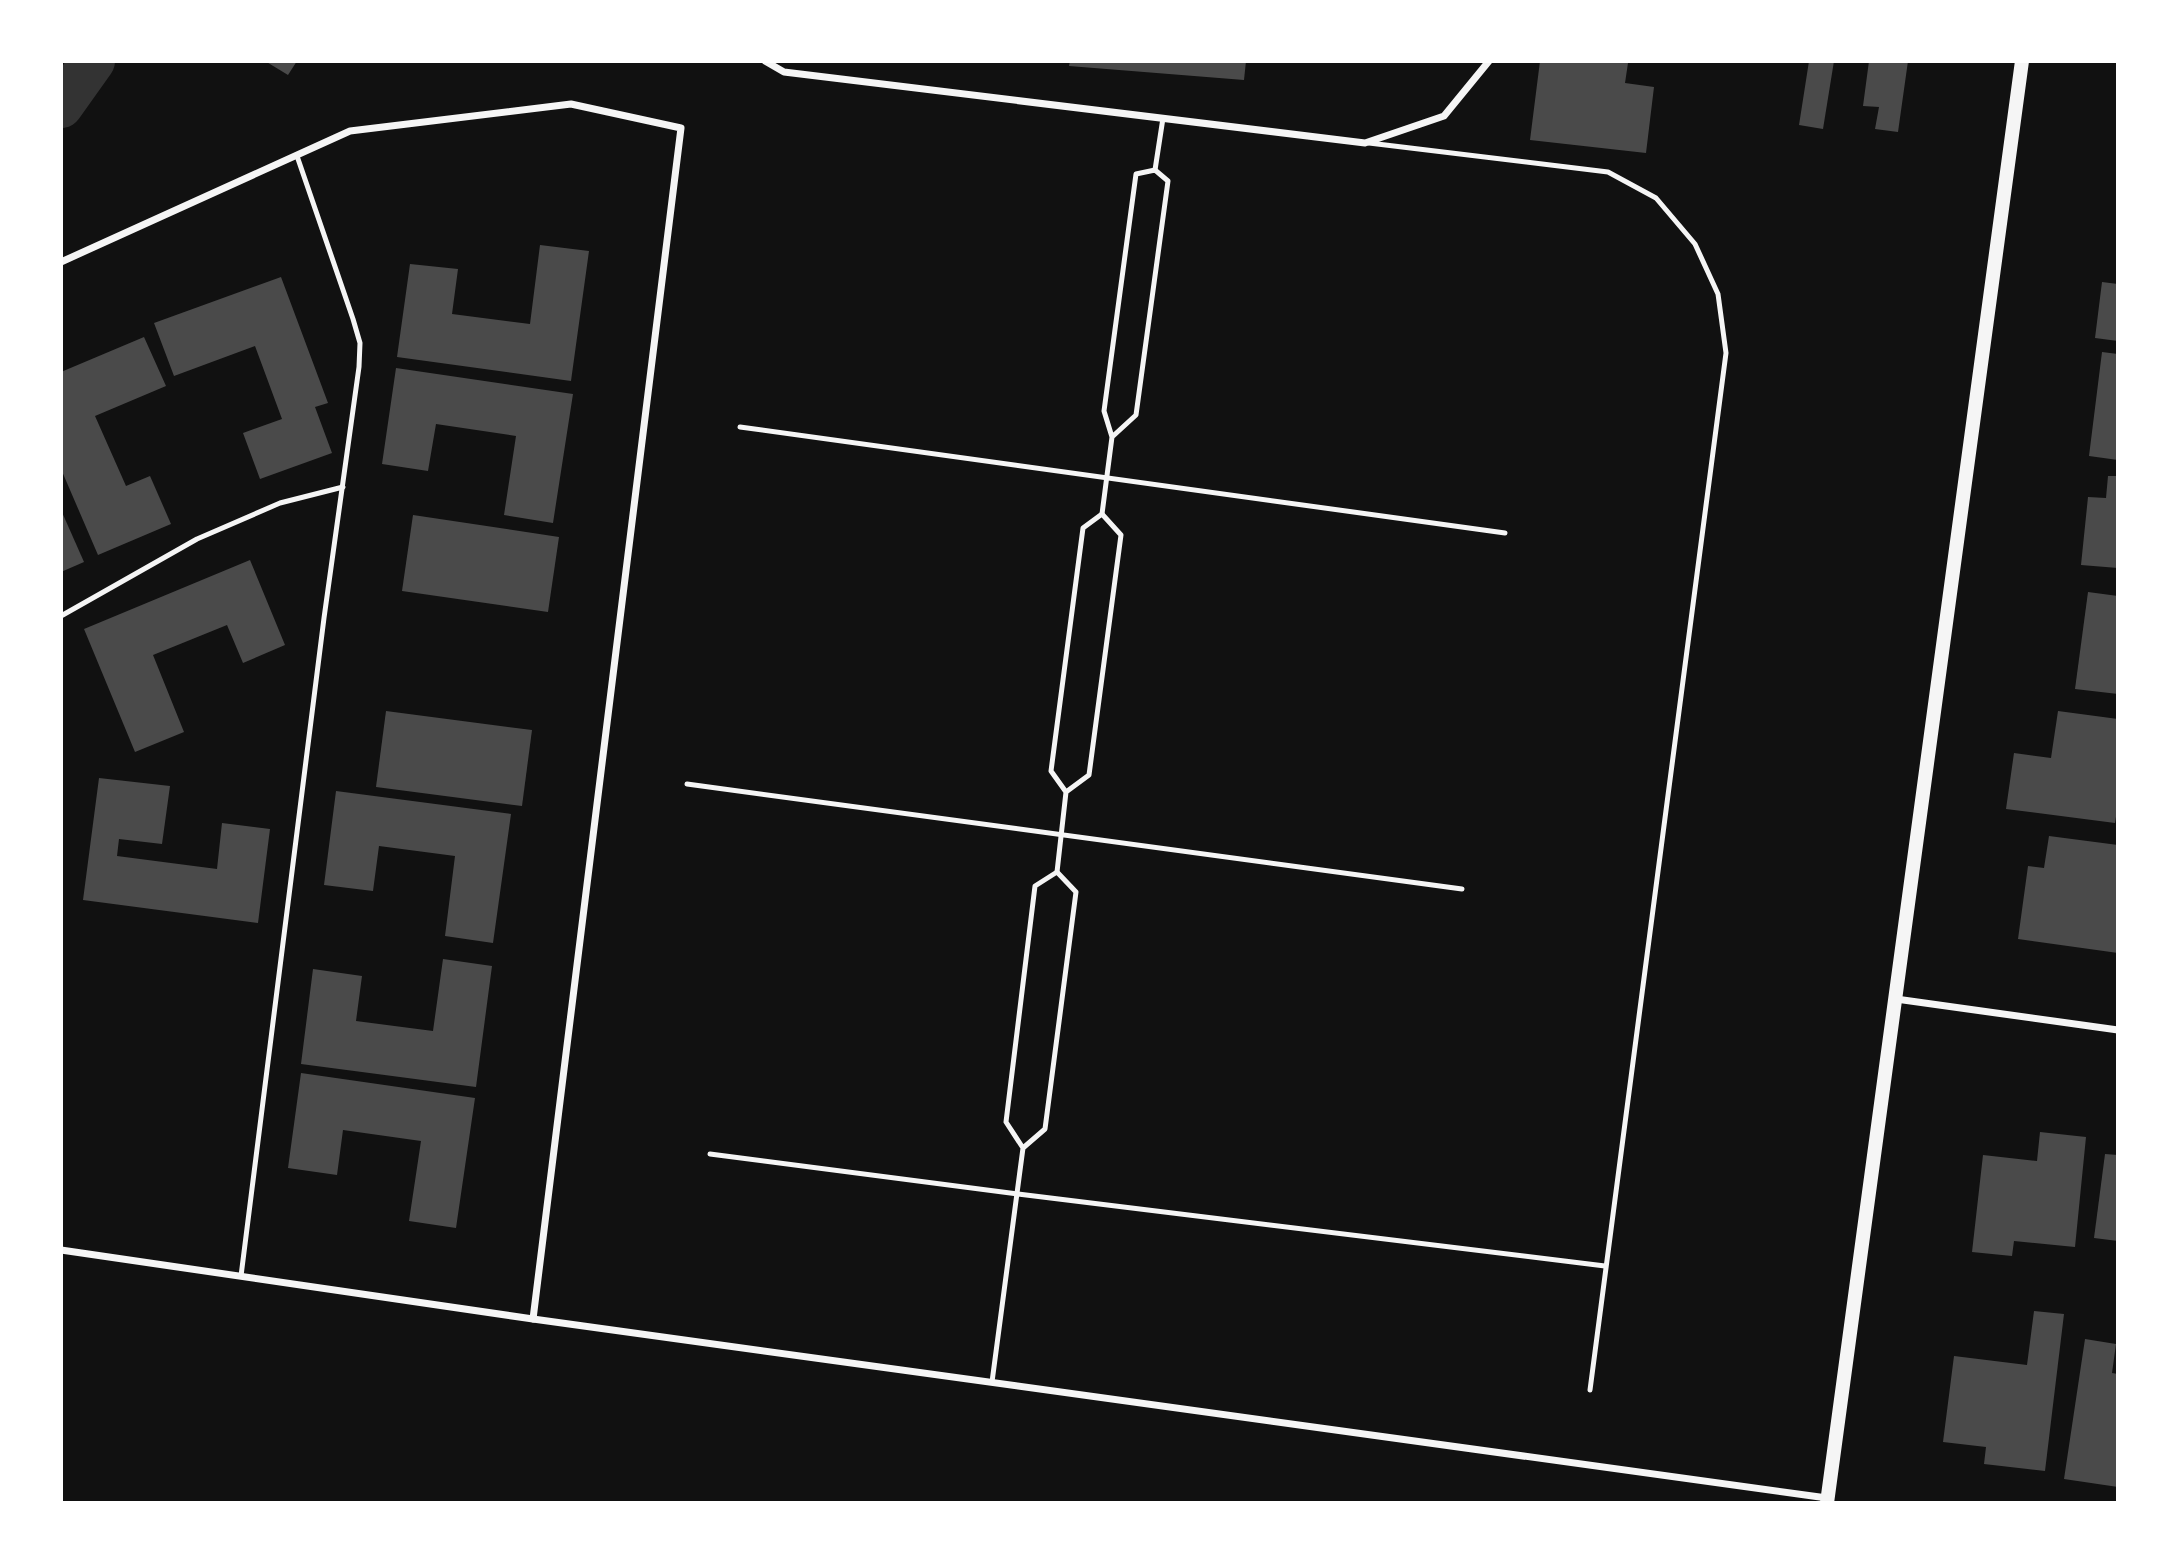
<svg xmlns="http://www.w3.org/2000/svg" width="2179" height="1564" font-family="'Source Sans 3',sans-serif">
	<rect width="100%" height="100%" fill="#111"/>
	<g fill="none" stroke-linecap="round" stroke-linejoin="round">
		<path stroke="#333" stroke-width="44" d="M61,106L93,61"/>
	</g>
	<g fill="#4a4a4a">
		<path d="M265,61H297L288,75Z"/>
		<path d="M1070,61H1246L1244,80L1069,66Z"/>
		<path d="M1540,61L1628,63L1625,83L1654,87L1646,153L1530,140Z"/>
		<path d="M1809,61H1834L1823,129L1799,125Z"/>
		<path d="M1869,61H1908L1898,132L1875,129L1879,107L1863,106Z"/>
		<path d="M540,245L589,251L571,381L397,357L410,264L458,269L452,314L530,324Z"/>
		<path d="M281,277L328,403L315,407L332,453L260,479L243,433L282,419L255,346L174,376L154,323Z"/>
		<path d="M2102,282L2118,284V341L2095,338Z"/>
		<path d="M144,337L166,386L95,416L126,486L150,476L171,524L98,555L61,469V372Z"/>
		<path d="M2102,352L2118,354V460L2089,456Z"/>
		<path d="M396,368L573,394L553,523L504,515L516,436L436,424L428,471L382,464Z"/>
		<path d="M2108,476H2118V568L2081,565L2088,497L2106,498Z"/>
		<path d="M61,510L84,562L61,572Z"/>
		<path d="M413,515L559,537L548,612L402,591Z"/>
		<path d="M250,560L285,645L243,663L227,625L153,655L184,732L135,752L84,629Z"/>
		<path d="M2088,592L2118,596V694L2075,689Z"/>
		<path d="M386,711L532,730L522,806L376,787Z"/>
		<path d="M2058,711L2118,719V804L2115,823L2006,809L2014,753L2051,758Z"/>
		<path d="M99,778L170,786L162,844L119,839L117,856L217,869L222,823L270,829L258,923L83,900Z"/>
		<path d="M336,791L511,814L493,943L445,936L455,856L379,846L373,891L324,885Z"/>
		<path d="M2049,836L2118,845V953L2018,939L2028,866L2044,868Z"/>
		<path d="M443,959L492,966L476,1087L301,1064L313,969L362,976L356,1021L433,1031Z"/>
		<path d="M301,1073L475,1098L456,1228L409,1221L421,1141L343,1130L337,1175L288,1168Z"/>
		<path d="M2040,1132L2086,1137L2075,1247L2014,1241L2012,1256L1972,1252L1983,1155L2037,1161Z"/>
		<path d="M2105,1154L2118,1155V1241L2094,1238Z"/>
		<path d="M2034,1311L2064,1314L2045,1471L1984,1464L1986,1447L1943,1442L1954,1356L2027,1365Z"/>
		<path d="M2085,1339L2116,1344L2112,1373L2118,1374V1487L2064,1479Z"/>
	</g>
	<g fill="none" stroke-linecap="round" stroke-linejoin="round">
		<g stroke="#f5f5f5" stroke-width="5">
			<path d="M1369,143L1608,172L1656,198L1695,244L1718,294L1726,353L1590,1390"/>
			<path d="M1155,170L1163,118"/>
			<path d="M740,427L1505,533"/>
			<path d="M1102,514L1112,437L1104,411L1136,174L1155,170L1168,181L1136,415L1112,437"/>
			<path d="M61,616L197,539L280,503L343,487"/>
			<path d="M687,784L1462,889"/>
			<path d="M1057,872L1066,792L1051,771L1083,528L1102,514L1121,535L1089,775L1066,792"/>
			<path d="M710,1154L1018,1194L1605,1266"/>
			<path d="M241,1276L324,618L359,367L360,343L353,319L297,156"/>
			<path d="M992,1382L1023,1148L1045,1129L1076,892L1057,872L1035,886L1006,1122L1023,1148"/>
		</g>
		<g stroke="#f5f5f5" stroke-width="7">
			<path d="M765,61L784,72L1365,143L1444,116L1489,61"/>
			<path d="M61,262L350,131L571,104L681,128L533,1319"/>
			<path d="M1896,999L2118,1030"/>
			<path d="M61,1250L533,1319L1827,1498"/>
		</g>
		<path stroke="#f5f5f5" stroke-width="14" d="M1827,1503L2022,61"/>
	</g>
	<rect width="2179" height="1564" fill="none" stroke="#ffffff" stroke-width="126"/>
</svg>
